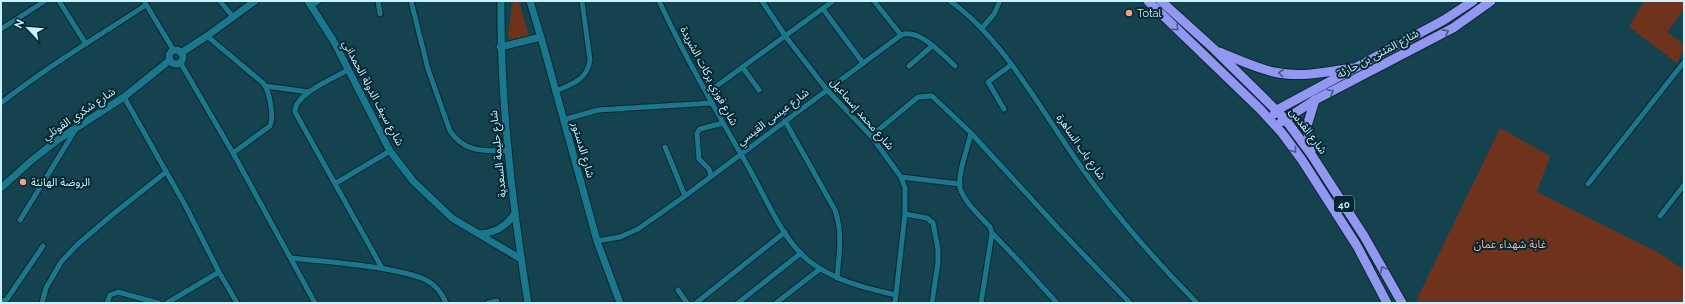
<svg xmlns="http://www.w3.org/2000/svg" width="1685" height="304" font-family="Raleway,'Noto Sans Arabic',sans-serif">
	<rect width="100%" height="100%" fill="#14424e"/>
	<g fill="#6f321c">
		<path d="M513,1H519L529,36L509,40L508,32Z"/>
		<path d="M1644,1H1684V9L1667,32L1682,43L1683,49L1677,63L1629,27Z"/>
		<path d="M1500,128L1550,156L1537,192L1659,253L1684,270V303H1419L1417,299Z"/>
	</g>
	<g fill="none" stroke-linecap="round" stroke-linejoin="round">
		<g stroke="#0b262e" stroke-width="7">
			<g id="street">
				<path d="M59,1L86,44"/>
				<path d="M144,1L174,51"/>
				<path d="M220,1L233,17"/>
				<path d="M378,1L380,14"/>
				<path d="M411,1L428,69L450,131C465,153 484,151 509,151"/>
				<path d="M659,1C686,59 718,114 750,170C767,200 782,239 809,261C835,281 865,288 896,295"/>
				<path d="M762,1L786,37L827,90L871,136L901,177L905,188V214L895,303"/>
				<path d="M874,1L901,35"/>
				<path d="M950,1C1003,38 1042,112 1079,164C1114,214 1155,260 1197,303"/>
				<path d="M311,6L319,1"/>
				<path d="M823,9L863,63"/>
				<path d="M982,28L994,14L1000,1"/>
				<path d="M1,29L45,1"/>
				<path d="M207,36L263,83C270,91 274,117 270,126L233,153"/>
				<path d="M180,62L233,153L315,303"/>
				<path d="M909,66L932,46"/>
				<path d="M743,68L759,90"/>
				<path d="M348,70C334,78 294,94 295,112L382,268"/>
				<path d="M265,86L309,92"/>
				<path d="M556,91C572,84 587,80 590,60L582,1"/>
				<path d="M707,93L833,1"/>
				<path d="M124,97L185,205L219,272L237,303"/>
				<path d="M1,103C47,67 97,37 146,5"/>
				<path d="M1004,109L988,82L1011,65"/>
				<path d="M563,120L598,110L712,103"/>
				<path d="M785,121L835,210C843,233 839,255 837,278"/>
				<path d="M971,133C968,147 957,175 960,188C965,203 980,216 990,227L992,233L981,303"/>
				<path d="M871,136L918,97L932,96L971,133L1058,228L1130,303"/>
				<path d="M665,147L685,196"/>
				<path d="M711,176L709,169L699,159L697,133L700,129L723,123"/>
				<path d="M901,177L960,184"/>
				<path d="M336,183L390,151"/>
				<path d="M1588,184L1684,62"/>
				<path d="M905,214L927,218L933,223L938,249V262L932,303"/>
				<path d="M1660,216L1684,185"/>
				<path d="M20,220L76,129"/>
				<path d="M992,233L1016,258L1057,303"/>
				<path d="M597,241L620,237L638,229L685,196L901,35C919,28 942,54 955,66"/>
				<path d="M291,258C327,262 365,264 400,272C409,274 418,276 426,280C436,285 442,293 446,303"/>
				<path d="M678,290L687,303"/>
				<path d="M1,300L4,301L7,299L43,246"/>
				<path d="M42,303L46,288L61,262L78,244L112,215L166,172"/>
				<path d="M107,303L110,295L118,292L158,303"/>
				<path d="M167,303L219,272"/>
				<path d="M488,303L497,301"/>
				<path d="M696,303L785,232"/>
				<path d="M738,303L801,253"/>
				<path d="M776,303L820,269"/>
			</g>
		</g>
		<g stroke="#0b262e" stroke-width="9">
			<g id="secondary">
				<path d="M308,1L333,40L390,151L413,181L452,218L521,259"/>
				<path d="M501,1C500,102 512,204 528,303"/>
				<path d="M530,1L544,48L597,241L620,303"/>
				<path d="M500,47L541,37"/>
				<circle cx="176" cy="57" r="7"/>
				<path d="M181,53L207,36L255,1"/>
				<path d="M1,188L32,160L59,139L124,97L170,60"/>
				<path d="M480,234C496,232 506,227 515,213"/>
			</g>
		</g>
		<g stroke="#0b262e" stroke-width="11">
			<g id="highway">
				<path d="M1148,1L1260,109L1282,133L1302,160L1357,246L1387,303"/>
				<path d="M1161,1L1214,49L1285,119L1311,154L1364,236L1402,303"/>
				<path d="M1219,52C1237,59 1255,68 1274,72C1300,78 1327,72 1352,68"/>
				<path d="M1274,114L1277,110L1288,104L1444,20L1473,1"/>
				<path d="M1281,122L1315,100L1453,28L1491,1"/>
				<path d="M1311,151L1307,126L1315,100"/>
			</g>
		</g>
		<use href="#street" stroke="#19778e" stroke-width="5"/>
		<use href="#secondary" stroke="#19778e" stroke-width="7"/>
		<use href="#highway" stroke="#9298f1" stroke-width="9"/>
	</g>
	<defs><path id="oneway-chevron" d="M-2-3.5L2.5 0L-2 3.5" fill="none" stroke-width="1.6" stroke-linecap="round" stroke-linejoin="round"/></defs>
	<g stroke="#435a87">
		<use href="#oneway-chevron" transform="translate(1176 28) rotate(44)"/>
		<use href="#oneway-chevron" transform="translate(1446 32) rotate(-28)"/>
		<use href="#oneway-chevron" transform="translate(1281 73) rotate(-174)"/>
		<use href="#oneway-chevron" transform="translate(1331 92) rotate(-28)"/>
		<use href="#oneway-chevron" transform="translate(1294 150) rotate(53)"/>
		<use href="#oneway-chevron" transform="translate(1383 269) rotate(-120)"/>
	</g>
	<g fill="#f39f83" stroke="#022731" stroke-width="1.5">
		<circle cx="1129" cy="13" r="4"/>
		<circle cx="23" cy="182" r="4"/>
	</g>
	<g text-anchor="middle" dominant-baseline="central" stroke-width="4" stroke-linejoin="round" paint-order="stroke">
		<rect fill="#022731" stroke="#8eb5c1" stroke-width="1" x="1334" y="196" width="20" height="16" rx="3"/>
		<g font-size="10" font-weight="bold" fill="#caf2ff">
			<text x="1344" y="204">40</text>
		</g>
		<g font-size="11" fill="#caf2ff" stroke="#022731" text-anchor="start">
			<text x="1137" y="13">Total</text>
			<text x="31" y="182">الروضة الهانئة</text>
		</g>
		<g font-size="11" fill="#caf2ff" stroke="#022731">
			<text transform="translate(1378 54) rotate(-28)">شارع المثنى بن حارثة</text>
			<text transform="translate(709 76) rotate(62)">شارع فوزي بركات الشريدة</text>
			<text transform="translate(373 93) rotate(62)">شارع سيف الدولة الحمداني</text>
			<text transform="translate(79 114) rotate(-34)">شارع شكري القوتلي</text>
			<text transform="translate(862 114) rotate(49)">شارع محمد إسماعيل</text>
			<text transform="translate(773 117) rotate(-37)">شارع عيسى القيسي</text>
			<text transform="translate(1308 131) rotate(53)">شارع القدس</text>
			<text transform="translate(1081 147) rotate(55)">شارع باب الساهرة</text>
			<text transform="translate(583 150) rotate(74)">شارع الدستور</text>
			<text transform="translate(498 154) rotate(-96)">شارع حليمة السعدية</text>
		</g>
		<g font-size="11" fill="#f7b097" stroke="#022731">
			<text x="1510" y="244">غابة شهداء عمان</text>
		</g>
	</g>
	<rect width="1685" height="304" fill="none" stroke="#caf2ff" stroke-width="4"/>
	<g transform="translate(28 28) rotate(296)" stroke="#022731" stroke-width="3" paint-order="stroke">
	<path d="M0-3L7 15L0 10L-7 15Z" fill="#caf2ff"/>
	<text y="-6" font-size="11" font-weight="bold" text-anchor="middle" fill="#caf2ff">N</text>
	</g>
</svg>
